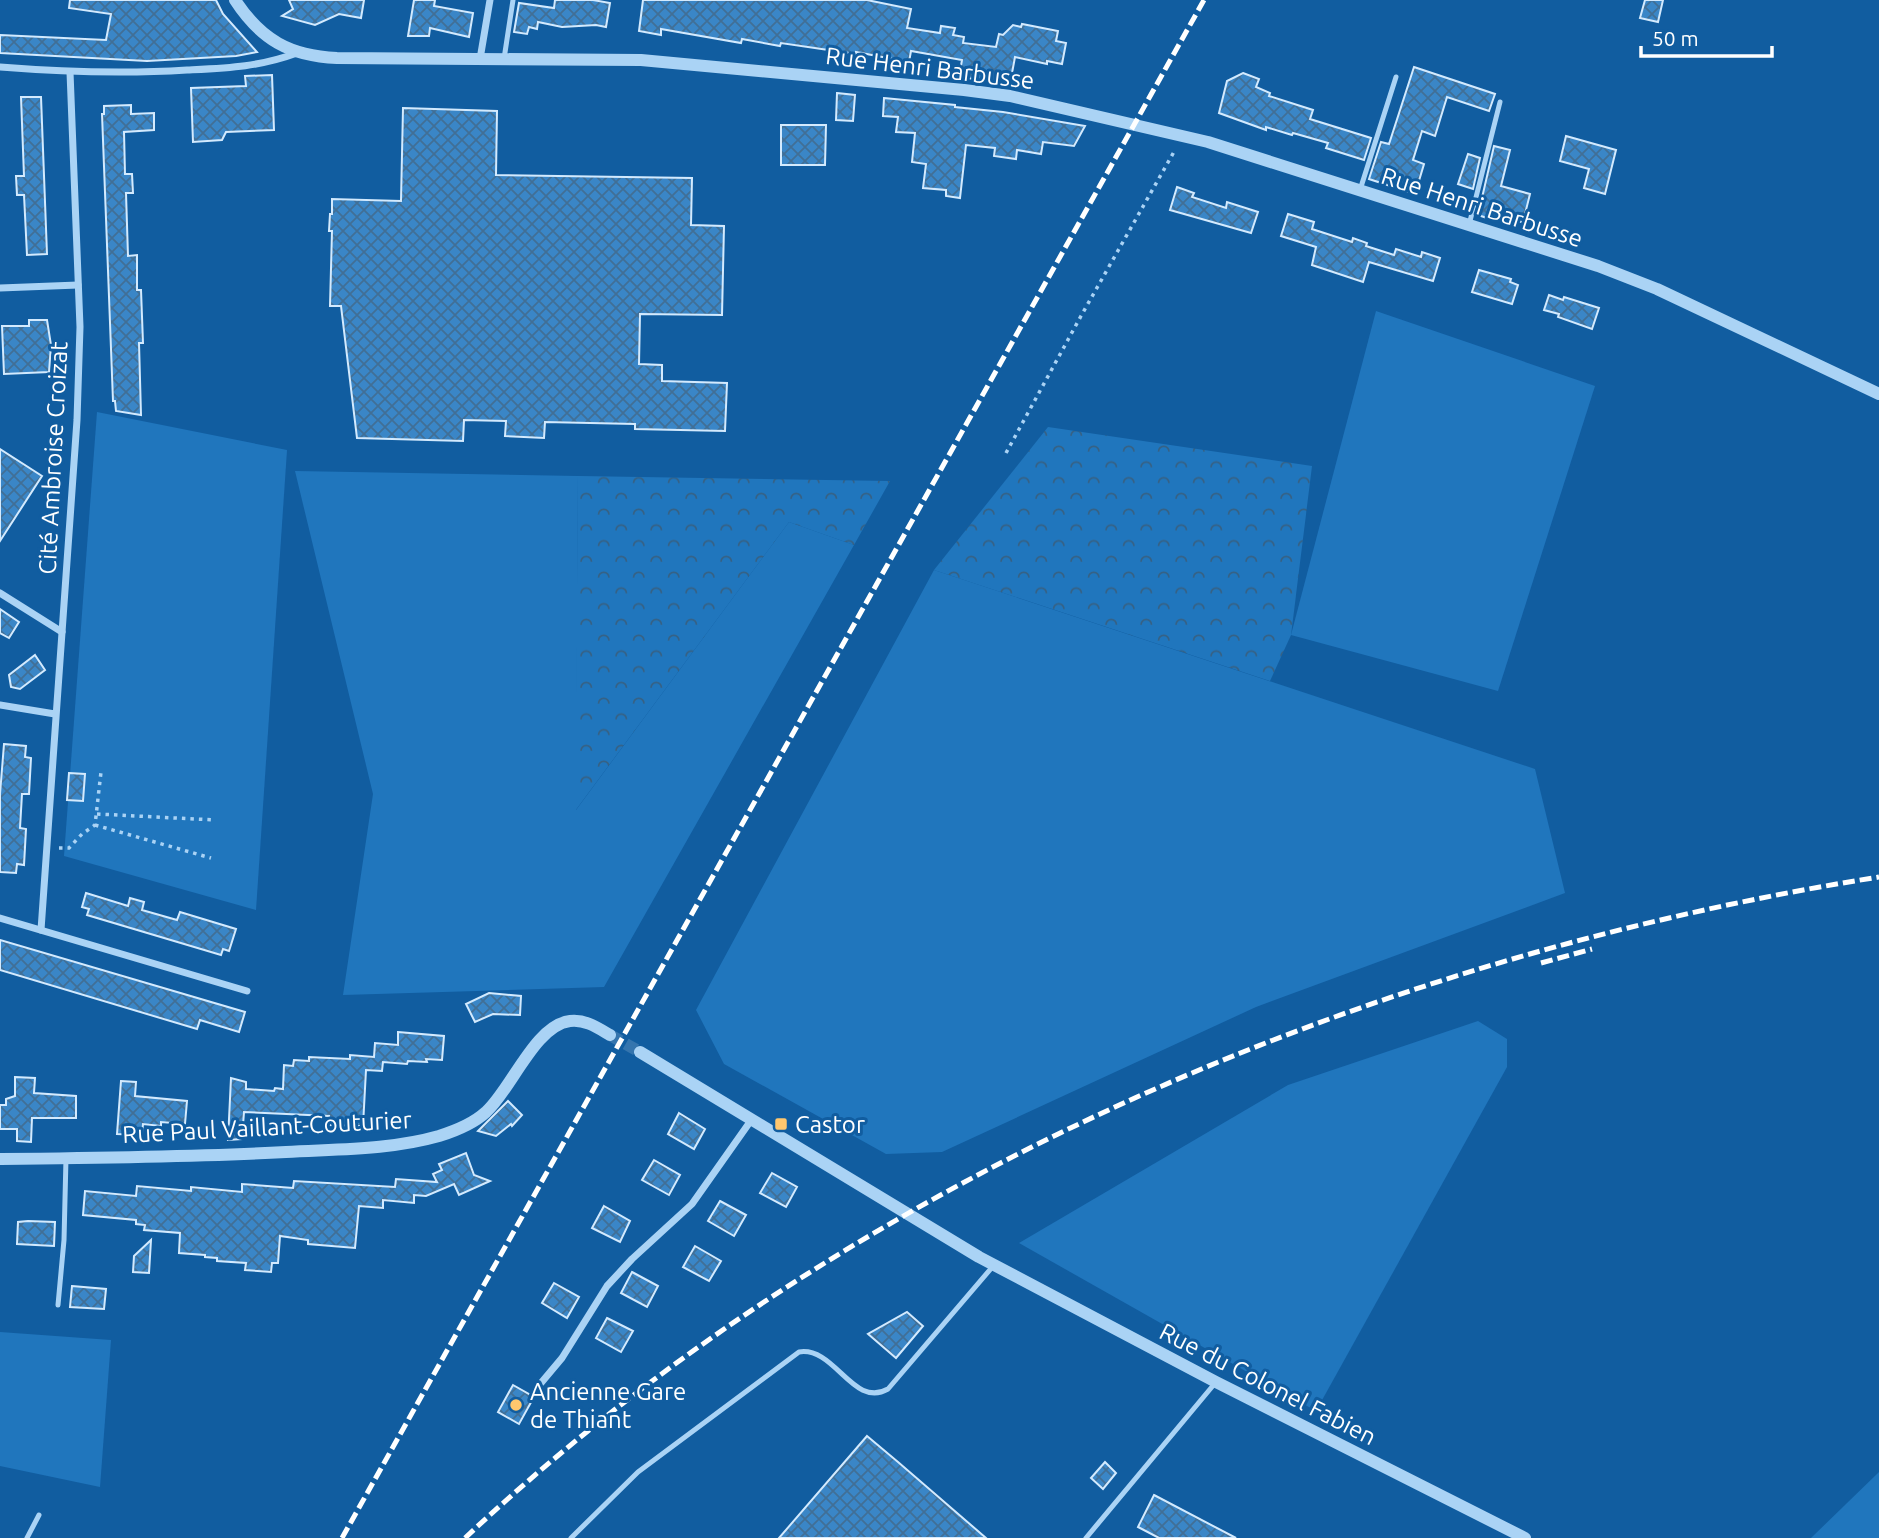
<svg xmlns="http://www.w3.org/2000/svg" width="1879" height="1538" font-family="Ubuntu,sans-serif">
	<defs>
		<pattern id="forest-crowns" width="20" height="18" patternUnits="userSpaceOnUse" patternTransform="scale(1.75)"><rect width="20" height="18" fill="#2076bd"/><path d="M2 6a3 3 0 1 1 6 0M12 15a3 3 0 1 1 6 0" fill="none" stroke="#366184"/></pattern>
		<pattern id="building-cross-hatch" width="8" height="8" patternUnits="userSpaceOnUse" patternTransform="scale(1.75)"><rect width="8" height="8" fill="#3a86c7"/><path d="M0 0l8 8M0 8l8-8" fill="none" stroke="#416f96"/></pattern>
	</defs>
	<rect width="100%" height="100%" fill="#115da0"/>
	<g fill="#2076bd">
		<path d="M1376,311L1595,386L1498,691L1291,635Z"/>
		<path d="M97,412L287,450L256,910L64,856Z"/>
		<path d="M295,471L578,476L576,810L789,522L854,545L604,987L343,995L373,794Z"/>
		<path d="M934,570L1535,769L1565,893L1256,1007L942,1152L886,1154L724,1064L696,1010Z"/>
		<path d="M1478,1021L1507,1039V1067L1316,1411L1019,1243L1288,1085Z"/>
		<path d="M0,1332L111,1340L100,1487L0,1466Z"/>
		<path d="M1879,1472V1538H1811Z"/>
	</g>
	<g fill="url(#forest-crowns)">
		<path d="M1048,427L1312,466L1291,635L1270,681L934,570Z"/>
		<path d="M578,476L890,481L854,545L789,522L575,811Z"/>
	</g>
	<g fill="url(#building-cross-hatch)" stroke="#d3eafe" stroke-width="2">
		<path d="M70,0H216L223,14L257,52L236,56L147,61L0,53V35L106,40L111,14L69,8Z"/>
		<path d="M289,0H364L361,18L339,14L315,25L282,16L293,9Z"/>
		<path d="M414,0H435L434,6L473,13L469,37L430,28L429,36H408Z"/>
		<path d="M555,0H593L610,3L606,27L596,25L562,27L538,22L537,29L529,27L527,34L514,32L519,3L554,8Z"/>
		<path d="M643,0H867L911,9L907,28L940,33L941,26L955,28L953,35L964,37L963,43L996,47L999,34L1003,35L1013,25L1021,27L1022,24L1058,31L1056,41L1066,43L1062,64L1047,61V64L1015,57L1010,84L959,77L962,60L911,51L909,62L856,52V54L781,43L780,46L742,39L741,43L661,29V35L639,31Z"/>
		<path d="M1645,0H1663L1658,22L1640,18Z"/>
		<path d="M1414,67L1495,94L1489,111L1447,97L1435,136L1422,131L1413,160L1424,164L1415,194L1369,179L1381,142L1389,144Z"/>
		<path d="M1243,73L1259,79L1256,87L1270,93L1269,96L1313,110L1310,119L1371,138L1364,160L1326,148L1328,143L1293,133L1292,135L1266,127V130L1219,113L1227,81Z"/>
		<path d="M272,75L274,130L226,132L222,140L193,142L191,88L246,86L245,76Z"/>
		<path d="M837,93L855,95L853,121L836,120Z"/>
		<path d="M21,97H41L47,254L27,255L24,195H17L16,176H24Z"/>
		<path d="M884,98L955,105V107L1003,112L1085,126L1074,146L1043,142L1041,154L1017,150L1016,159L994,156L995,148L966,145L960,198L946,196V190L923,188L926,164L912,162L915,133L896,132L898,117L883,116Z"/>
		<path d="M131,105V114L154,113V130L124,132L125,174H132L133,193H126L128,256L137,255V290H141L143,343H139L141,415L116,411L115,401H113L102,114H104V106Z"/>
		<path d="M403,108L497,111L496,175L692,178L691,225L724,226L722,315L640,314L639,364L662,365V381L727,383L725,431L635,429V424L545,422L544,438L505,436L506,421L464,420L463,441L357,438L341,306H330L332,231H329L330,214H332V199L401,201Z"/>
		<path d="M781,125H826L825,165H781Z"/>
		<path d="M1566,136L1616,150L1605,194L1584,188L1589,169L1560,161Z"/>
		<path d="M1494,146L1510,150L1501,186L1530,194L1523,222L1493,220L1478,215Z"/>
		<path d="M1468,154L1480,158L1473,189L1458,184Z"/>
		<path d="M1177,187L1194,193L1192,197L1226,208L1227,202L1258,212L1251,233L1170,210Z"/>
		<path d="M1288,214L1314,222L1312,229L1352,242L1353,238L1367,243L1366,246L1394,255L1396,249L1421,257L1422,252L1440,258L1433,281L1369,262L1363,282L1312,265L1316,247L1281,236Z"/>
		<path d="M1479,270L1511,279L1510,282L1518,285L1512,304L1472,292Z"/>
		<path d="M1549,295L1563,300L1564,297L1599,308L1592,329L1558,317L1559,314L1544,310Z"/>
		<path d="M29,320H47L51,345L49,372L4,374L2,326H29Z"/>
		<path d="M0,449L42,476L0,541Z"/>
		<path d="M0,609L19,622L9,638L0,633Z"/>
		<path d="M35,655L45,670L20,689L11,687L9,675Z"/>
		<path d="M4,744L26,746L25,757L31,758L29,794H22L20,828L26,829L24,865L17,864L16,873L0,872V794Z"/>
		<path d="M69,773L85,774L83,801L67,800Z"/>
		<path d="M86,893L128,906L130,898L144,902L142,910L177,920L180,912L236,929L229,951L223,949L221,955L87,915L89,909L82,907Z"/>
		<path d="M0,940L245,1012L239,1032L200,1020L197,1029L0,970Z"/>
		<path d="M489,993L521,996L520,1015L493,1014L475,1022L466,1004Z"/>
		<path d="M398,1032L444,1036L442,1060L426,1059L427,1062L408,1061L407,1064L383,1062L382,1071L366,1070L363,1126L328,1125L329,1116L244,1112L242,1139L228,1140L231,1078L246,1082V1089L274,1091L275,1088L283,1089L284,1065L293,1066L294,1060L309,1061V1057L350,1059V1055L374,1057L375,1043L398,1045Z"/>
		<path d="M15,1077L35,1078L34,1093L76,1096V1118H32L31,1142L17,1141V1129H0V1105H6V1099L15,1096Z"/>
		<path d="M121,1081L136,1082L135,1096L187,1101L185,1124L161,1122V1126L143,1124L142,1135L117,1134Z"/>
		<path d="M508,1101L522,1115L512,1126L511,1124L496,1136L478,1131Z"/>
		<path d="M679,1113L705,1129L694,1149L668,1134Z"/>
		<path d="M466,1153L474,1175L490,1181L459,1195L454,1184L426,1196L414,1195V1203L383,1200V1208L359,1206L355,1248L308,1244V1240L280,1236L278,1263H272L271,1272L245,1270L246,1263L217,1261V1258L205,1257V1255L179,1253L180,1233L144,1230L145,1225L136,1224V1220L83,1215L85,1191L136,1196L137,1186L191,1191V1187L242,1192V1184L293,1188L294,1181L395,1187L396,1179L437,1182L433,1174L442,1170L439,1164Z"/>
		<path d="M654,1160L680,1175L669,1195L642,1180Z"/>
		<path d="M772,1173L797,1187L786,1207L760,1193Z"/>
		<path d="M720,1201L746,1215L734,1236L708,1221Z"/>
		<path d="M604,1206L630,1221L620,1242L592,1228Z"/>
		<path d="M28,1221L55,1222L54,1246L17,1244L18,1222Z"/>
		<path d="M151,1240L149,1273L133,1272L134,1256Z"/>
		<path d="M695,1246L721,1261L709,1281L683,1267Z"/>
		<path d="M632,1272L658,1286L647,1307L621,1293Z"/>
		<path d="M554,1283L579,1297L567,1318L542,1303Z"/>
		<path d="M72,1286L106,1289L104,1309L70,1307Z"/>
		<path d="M907,1312L923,1326L896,1358L868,1334Z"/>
		<path d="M607,1318L633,1331L621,1352L596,1338Z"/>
		<path d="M513,1385L534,1397L519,1424L498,1412Z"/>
		<path d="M867,1436L898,1462L986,1538H779Z"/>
		<path d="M1105,1462L1116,1473L1103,1489L1091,1478Z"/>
		<path d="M1154,1495L1236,1538H1159L1138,1527Z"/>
	</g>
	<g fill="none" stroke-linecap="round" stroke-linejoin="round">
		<path stroke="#3575ae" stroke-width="12" stroke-dasharray="12 6" stroke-linecap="butt" d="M610,1035L640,1052"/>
		<g stroke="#aad3f5" stroke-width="3.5" stroke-dasharray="3.5 5" stroke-linecap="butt">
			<path d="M1006,453L1081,316L1175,150"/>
			<path d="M97,814L215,820"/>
			<path d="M95,825L211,858"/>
			<path d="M59,848H69L82,834L95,825L101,772"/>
		</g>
		<g stroke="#aad3f5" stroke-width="5">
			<path d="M504,59L513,0"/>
			<path d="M1360,190L1396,77"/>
			<path d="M1469,225L1500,102"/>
			<path d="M58,1305L64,1240L66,1158"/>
			<path d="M27,1538L39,1515"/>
			<path d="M571,1538L638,1472L799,1352C835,1346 853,1409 888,1389L994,1265"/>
			<path d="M1086,1538L1216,1382"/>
		</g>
		<g stroke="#aad3f5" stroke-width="7">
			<path d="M480,59L490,0"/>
			<path d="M0,67C63,72 124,74 187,70C227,68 259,67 297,53"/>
			<path d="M0,288L78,285"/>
			<path d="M0,593L62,632"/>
			<path d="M0,705L55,714"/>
			<path d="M0,918L247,991"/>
			<path d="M41,930L77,420L80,327L70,72"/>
			<path d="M541,1383L562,1358L607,1286L632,1259L692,1204L752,1119"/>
		</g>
		<g stroke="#aad3f5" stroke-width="12">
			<path d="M235,0C261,40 290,56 337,58L641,60L964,90L1010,96L1208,142L1598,266L1657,289L1879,394"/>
			<path d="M640,1052L979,1257L1216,1382L1525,1538"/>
			<path d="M0,1159C95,1158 191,1157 286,1152C337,1149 390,1150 439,1136C455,1131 473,1124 486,1112C511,1090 535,1025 570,1021C585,1019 598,1028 610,1035"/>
		</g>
		<g stroke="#fff" stroke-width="5" stroke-dasharray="12 5" stroke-linecap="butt">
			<path d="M1541,963L1592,949"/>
			<path d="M342,1538L1204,0"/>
			<path d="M465,1538C846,1180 1366,958 1879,877"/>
		</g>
	</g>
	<g fill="#ffc76e" stroke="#115da0" stroke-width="2.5">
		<rect x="774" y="1117" width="14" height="14" rx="3.5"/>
		<circle cx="516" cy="1405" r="7"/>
	</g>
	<g text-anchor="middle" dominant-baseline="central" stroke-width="6" stroke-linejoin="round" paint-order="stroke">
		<g font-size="24" fill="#fff" stroke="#115da0">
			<text transform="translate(930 68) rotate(7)">Rue Henri Barbusse</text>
			<text transform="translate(1482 207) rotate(18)">Rue Henri Barbusse</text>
			<text transform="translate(53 458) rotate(-87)">Cité Ambroise Croizat</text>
			<text transform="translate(267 1127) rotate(-3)">Rue Paul Vaillant-Couturier</text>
			<text transform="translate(1268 1384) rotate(27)">Rue du Colonel Fabien</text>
		</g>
		<g font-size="24" fill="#fff" stroke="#115da0" text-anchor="start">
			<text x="795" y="1124">Castor</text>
			<text x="530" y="1391">Ancienne Gare<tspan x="530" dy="28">de Thiant</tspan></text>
		</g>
	</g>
	<path d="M1641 46v10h131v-10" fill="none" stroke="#ffffff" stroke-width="3.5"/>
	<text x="1652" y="46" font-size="21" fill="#ffffff" stroke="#115da0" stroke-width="5" paint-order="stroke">50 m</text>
</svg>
